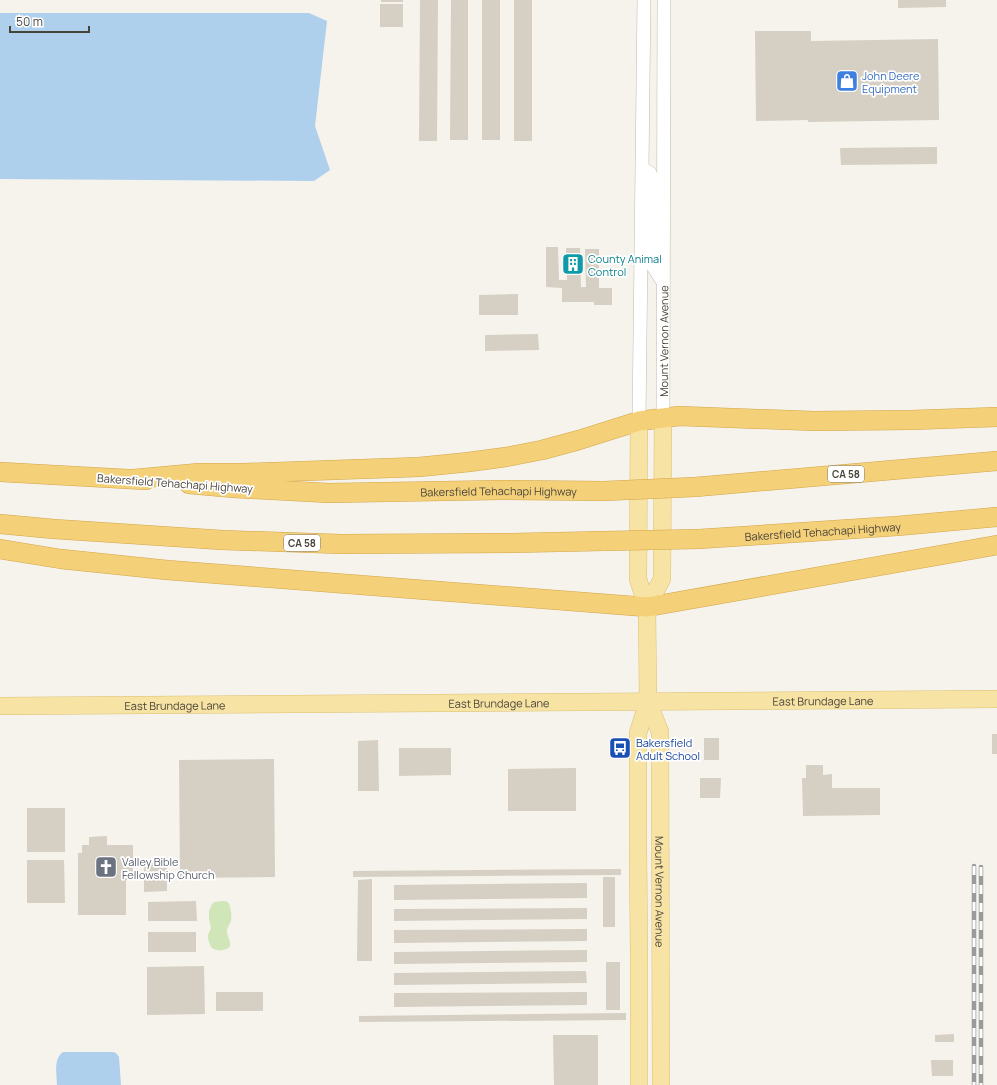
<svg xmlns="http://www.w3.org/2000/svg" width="997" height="1085" font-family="Manrope,sans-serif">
	<rect width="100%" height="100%" fill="#f5f3ec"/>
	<path fill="#d0e6b9" d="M224,901L228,902C231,907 232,915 231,921C230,924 228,926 227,930C226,937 237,948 223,950C218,951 214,950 211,947L208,939V935L211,928L210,923L209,920V911L212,904L214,902Z"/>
	<g fill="#aed0ec">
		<path d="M0,13H309L327,21L315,126L330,170L314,181L0,179Z"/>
		<path d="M63,1052H113L116,1053L119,1057L121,1085H57C57,1074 53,1059 63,1052Z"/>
	</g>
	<g fill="#d6cfc3">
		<rect x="381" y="0" width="22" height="2"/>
		<path d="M420,0H438L437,141H419Z"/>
		<path d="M451,0H468V140H450Z"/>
		<rect x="482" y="0" width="18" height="140"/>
		<rect x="514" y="0" width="18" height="141"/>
		<path d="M898,0H946V7L898,8Z"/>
		<rect x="380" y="4" width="23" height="23"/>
		<path d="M755,31H811V41L938,39L939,120L808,122V120L756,121Z"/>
		<path d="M937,147V164L841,165L840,148Z"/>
		<path d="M546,247H558L559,280H567L566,248H580L581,287H586L585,249H599V288H612V305H594V302H562V288L546,287Z"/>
		<path d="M518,294V315H479V295Z"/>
		<path d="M538,334L539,350L485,351V335Z"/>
		<rect x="992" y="734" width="5" height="20"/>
		<rect x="704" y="738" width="15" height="22"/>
		<path d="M378,740L379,791H358V741Z"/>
		<path d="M399,748H451V775L399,776Z"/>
		<path d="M274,759L275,877L180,878L179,760Z"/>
		<path d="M806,765H823V775L832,774V788H880V815L803,816L802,778H806Z"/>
		<path d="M576,768V811H508V769Z"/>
		<path d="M700,778H721L720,798H700Z"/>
		<rect x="27" y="808" width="38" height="44"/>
		<path d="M107,836V845H133V880H126V915H78V853H82V845H89V837Z"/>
		<path d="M27,860H64L65,903H27Z"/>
		<path d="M144,863H167V891L144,892Z"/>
		<path d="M621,869V875L353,877V871Z"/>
		<rect x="603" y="877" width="12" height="50"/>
		<path d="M372,879V961H357L358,880Z"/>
		<path d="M587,883V898L394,900V885Z"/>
		<path d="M196,901L197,921H148V902Z"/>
		<path d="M587,908V919L394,921V909Z"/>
		<path d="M587,929V941L394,943V930Z"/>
		<rect x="148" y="932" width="48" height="20"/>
		<path d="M587,950V962L394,964V952Z"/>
		<rect x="606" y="962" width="14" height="48"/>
		<path d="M204,966L205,1014L147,1015V967Z"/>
		<path d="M586,971L587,983L394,985V973Z"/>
		<rect x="216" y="992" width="47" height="19"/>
		<path d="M587,992V1005L394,1007V993Z"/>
		<path d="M626,1013V1020L359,1022V1016Z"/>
		<path d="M954,1034V1042H935V1035Z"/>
		<path d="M553,1035H598V1085H554Z"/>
		<path d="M931,1060H953V1076H932Z"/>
	</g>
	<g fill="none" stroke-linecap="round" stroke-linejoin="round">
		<g stroke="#c0bbaf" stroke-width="14">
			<g id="minor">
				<path d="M643,169L650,173L653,180L652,265L663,282"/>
				<path id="s1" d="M663,418L664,0"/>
				<path d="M639,421C640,281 643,140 644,0"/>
			</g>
		</g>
		<g stroke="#dcc173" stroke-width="18">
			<g id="major">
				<path d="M647,607L662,579L663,418"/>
				<path id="s2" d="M648,701L660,732L661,1085"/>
				<path id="s3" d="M0,706L997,699"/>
				<path d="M639,1085V954L638,849V733L648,701L647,607L638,579L639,421"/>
			</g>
		</g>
		<g stroke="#d3a649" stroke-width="20">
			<g id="highway">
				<path d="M0,472L146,480"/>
				<path d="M134,479L199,473H244L419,467L469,462L506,457L542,450L579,440L639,421L679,416L814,421L911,420L997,417"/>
				<path id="s4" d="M189,484L234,488L329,493L501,490L604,491"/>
				<path d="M695,487L997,461"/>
				<path d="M0,524L54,529L222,540L341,544L511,543L605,541"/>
				<path id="s5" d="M699,539L897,526L997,517"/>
				<path d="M0,549L61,559L167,570L647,607L997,545"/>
			</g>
		</g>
		<use href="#minor" stroke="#fff" stroke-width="13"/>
		<use href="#major" stroke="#f7e3a3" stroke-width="17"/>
		<use href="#highway" stroke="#f4d079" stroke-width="19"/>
		<g stroke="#9a9a9a" stroke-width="4.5">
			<g id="rail">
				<path d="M974,866V1085"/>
				<path d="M981,867V1085"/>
			</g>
		</g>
		<use href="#rail" stroke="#fff" stroke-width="3" stroke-dasharray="9" stroke-linecap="butt"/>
		<g stroke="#d3a649" stroke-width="20" stroke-linecap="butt">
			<g id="highway-bridge">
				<path d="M604,491L695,487"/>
				<path d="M605,541L699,539"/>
			</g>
		</g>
		<use href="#highway-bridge" stroke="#f4d079" stroke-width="19"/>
	</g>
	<defs>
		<g id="shop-square" transform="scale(1.15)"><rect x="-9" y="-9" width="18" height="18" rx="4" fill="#3f7fe0" stroke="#fff"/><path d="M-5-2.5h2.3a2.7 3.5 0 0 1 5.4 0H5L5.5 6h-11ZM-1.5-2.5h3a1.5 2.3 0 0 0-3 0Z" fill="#fff"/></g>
		<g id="building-square" transform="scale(1.15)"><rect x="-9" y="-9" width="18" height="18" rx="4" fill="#0f9aa8" stroke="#fff"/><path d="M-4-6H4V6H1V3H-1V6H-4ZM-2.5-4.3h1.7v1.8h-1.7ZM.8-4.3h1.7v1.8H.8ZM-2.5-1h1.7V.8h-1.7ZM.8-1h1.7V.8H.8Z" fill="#fff"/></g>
		<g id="bus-square" transform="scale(1.15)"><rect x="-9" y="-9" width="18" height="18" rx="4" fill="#1a4fb4" stroke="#fff"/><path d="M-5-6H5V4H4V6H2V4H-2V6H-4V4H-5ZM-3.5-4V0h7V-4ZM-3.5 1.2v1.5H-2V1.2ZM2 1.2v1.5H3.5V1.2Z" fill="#fff"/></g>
		<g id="church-square" transform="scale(1.15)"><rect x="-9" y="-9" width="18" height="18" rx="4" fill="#6b7280" stroke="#fff"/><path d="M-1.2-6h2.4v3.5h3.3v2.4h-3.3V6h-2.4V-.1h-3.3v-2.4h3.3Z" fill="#fff"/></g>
	</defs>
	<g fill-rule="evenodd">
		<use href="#shop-square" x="847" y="81"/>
		<use href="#building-square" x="573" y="264"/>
		<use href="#bus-square" x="620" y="748"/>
		<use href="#church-square" x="106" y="867"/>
	</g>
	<g text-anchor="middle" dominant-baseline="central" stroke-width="3.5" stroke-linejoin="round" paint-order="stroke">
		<g fill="#fff" stroke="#807c75" stroke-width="1">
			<rect x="828" y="466" width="36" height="16" rx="3"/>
			<rect x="284" y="535" width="36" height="16" rx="3"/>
		</g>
		<g font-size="10" font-weight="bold" fill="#49443a">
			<text x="846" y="474">CA 58</text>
			<text x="302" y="543">CA 58</text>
		</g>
		<g font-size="11" fill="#366cbe" stroke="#fff" text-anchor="start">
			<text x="862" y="75">John Deere<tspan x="862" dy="13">Equipment</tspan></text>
		</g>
		<g font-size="11" fill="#0d838f" stroke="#fff" text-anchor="start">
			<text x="588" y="258">County Animal<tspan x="588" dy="13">Control</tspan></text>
		</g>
		<g font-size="11" fill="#49443a" stroke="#fff">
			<text stroke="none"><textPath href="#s1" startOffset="77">Mount Vernon Avenue</textPath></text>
			<text transform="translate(175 483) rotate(4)">Bakersfield Tehachapi Highway</text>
			<text stroke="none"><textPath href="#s4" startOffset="310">Bakersfield Tehachapi Highway</textPath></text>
			<text stroke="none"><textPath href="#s5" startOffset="124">Bakersfield Tehachapi Highway</textPath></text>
			<text stroke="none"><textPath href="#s3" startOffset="823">East Brundage Lane</textPath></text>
			<text stroke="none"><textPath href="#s3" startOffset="499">East Brundage Lane</textPath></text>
			<text stroke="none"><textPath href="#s3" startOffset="175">East Brundage Lane</textPath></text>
			<text stroke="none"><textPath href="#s2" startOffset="193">Mount Vernon Avenue</textPath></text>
		</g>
		<g font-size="11" fill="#164399" stroke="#fff" text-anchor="start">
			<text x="636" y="742">Bakersfield<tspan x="636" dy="13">Adult School</tspan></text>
		</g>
		<g font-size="11" fill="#5b616d" stroke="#fff" text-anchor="start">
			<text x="122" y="861">Valley Bible<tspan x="122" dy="13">Fellowship Church</tspan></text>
		</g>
	</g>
	<path d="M10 26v6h79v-6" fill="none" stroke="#49443a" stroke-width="2"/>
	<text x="16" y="26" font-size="12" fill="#49443a" stroke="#ffffff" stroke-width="3" paint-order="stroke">50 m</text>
</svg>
